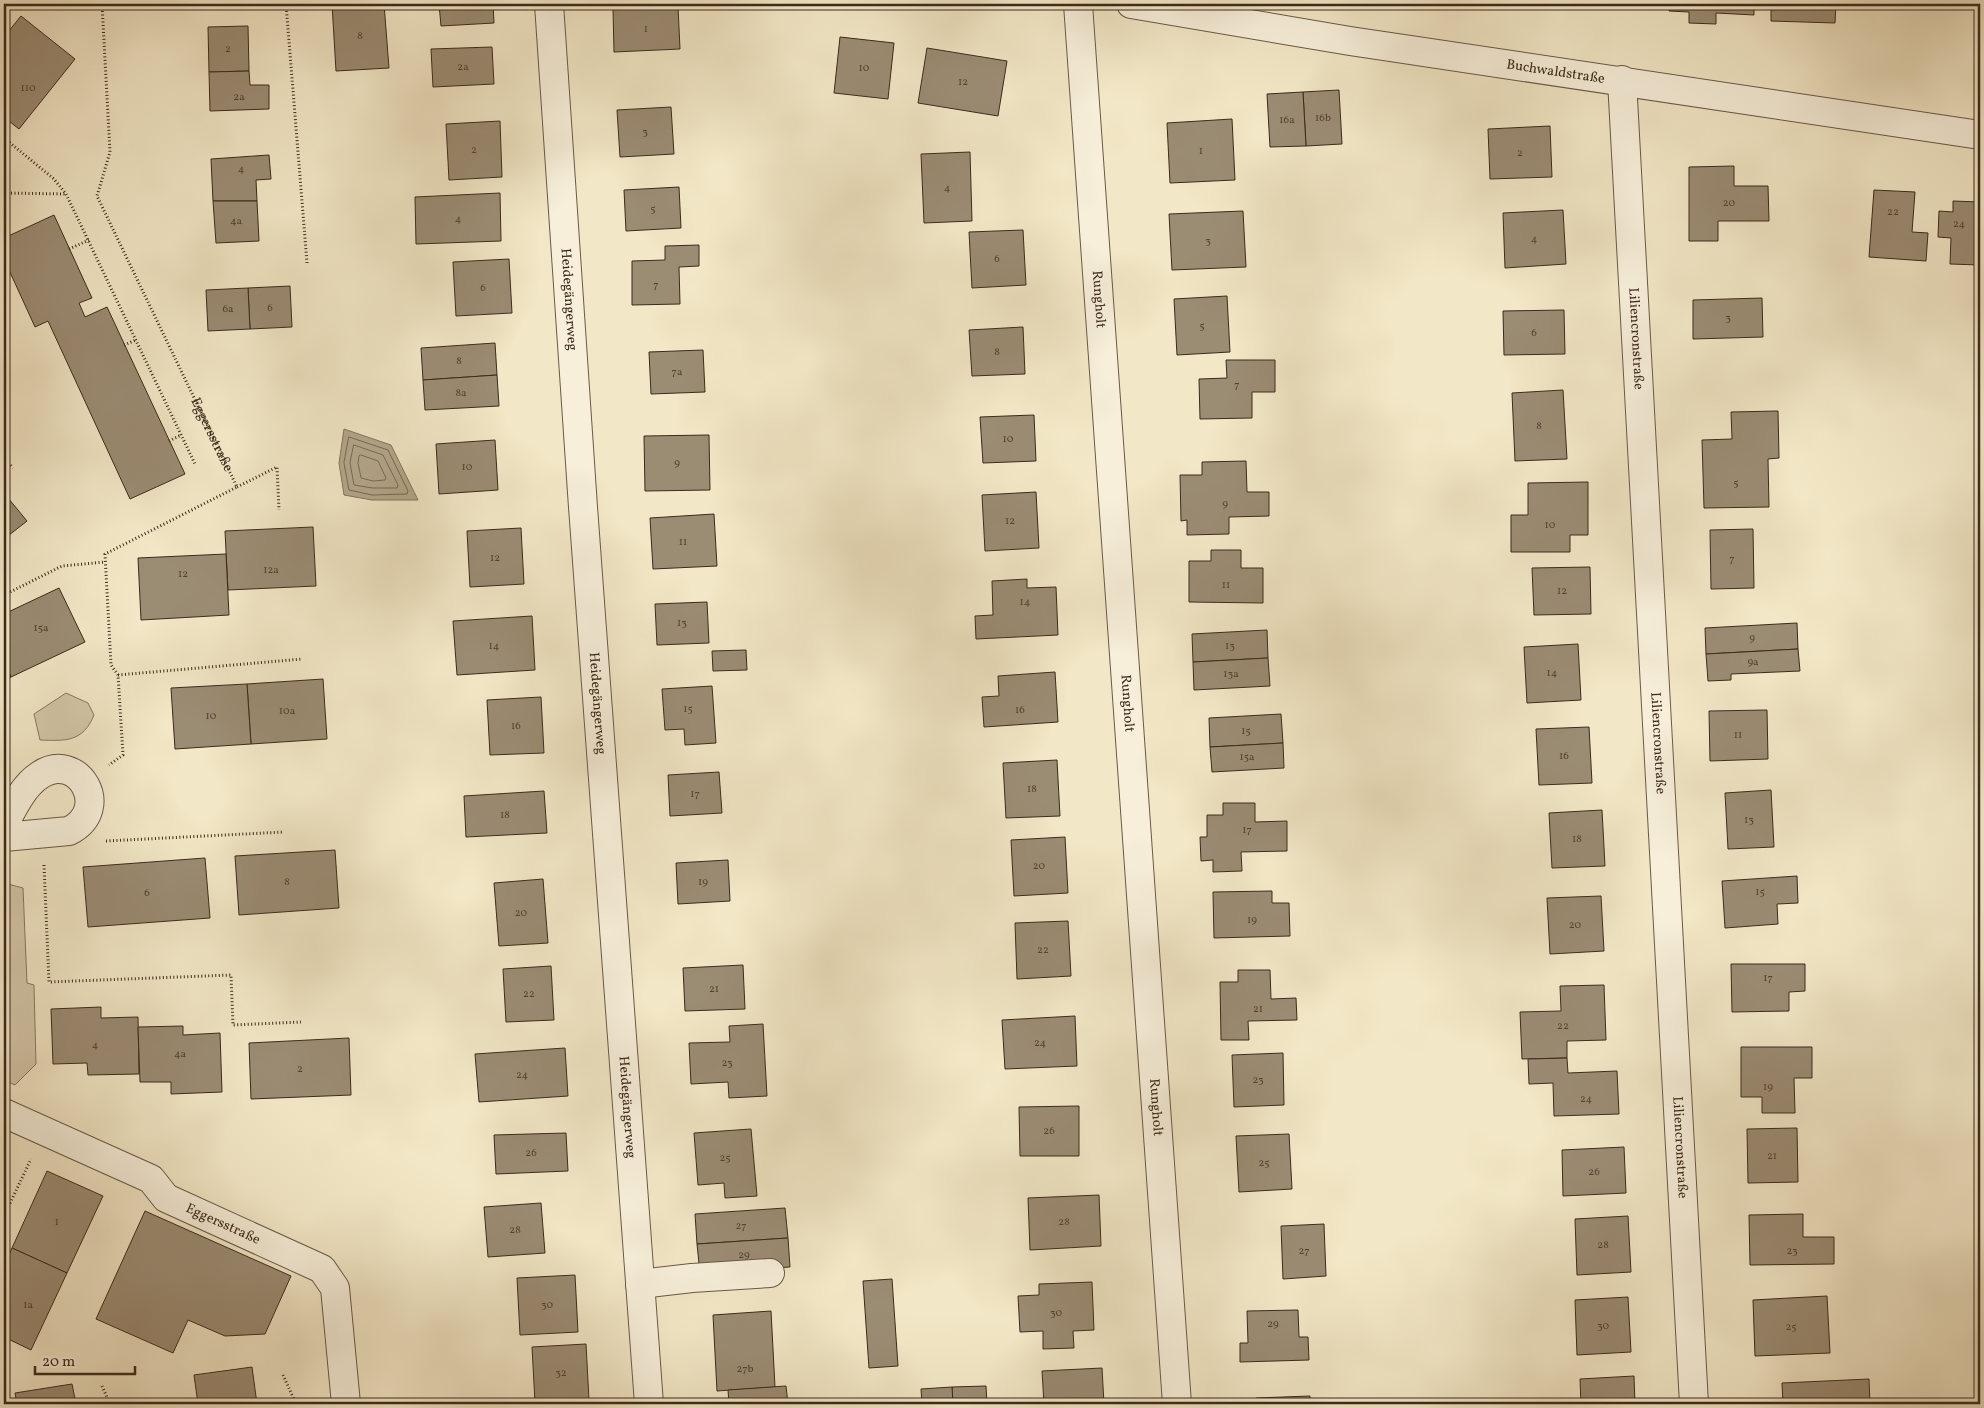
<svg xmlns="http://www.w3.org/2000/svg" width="1984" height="1408" font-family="Vollkorn,serif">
	<rect width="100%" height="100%" fill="#f2e7c6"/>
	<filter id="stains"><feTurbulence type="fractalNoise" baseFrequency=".004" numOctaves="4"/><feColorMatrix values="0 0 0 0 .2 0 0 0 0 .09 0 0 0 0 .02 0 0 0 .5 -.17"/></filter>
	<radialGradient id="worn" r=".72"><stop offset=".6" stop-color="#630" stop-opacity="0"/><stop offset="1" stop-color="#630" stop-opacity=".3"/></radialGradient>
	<g fill="#d3c7a9" stroke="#887862">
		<path d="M66,693L88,703L94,715C83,742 66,741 40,740L34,714Z"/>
		<path d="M4,883L23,888L27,983L34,985L36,1064L15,1085L4,1080Z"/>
	</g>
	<path fill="#b4a78c" stroke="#84755f" d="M344,429L391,445L418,500H372L344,495L339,463Z"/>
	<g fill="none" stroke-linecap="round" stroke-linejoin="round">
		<g stroke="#786854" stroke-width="1">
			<path d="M349,437L388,450L408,491L407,494L372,495L349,490L344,463Z"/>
			<path d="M354,445L383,455L398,485L397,488H373L354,485L350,463Z"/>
			<path d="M361,455L378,461L386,478L385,480L373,481L361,478L358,463L359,456Z"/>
		</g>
	</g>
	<g fill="#9b8c74" stroke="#3c2a1c">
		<path d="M332,4H384L389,68L336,71Z"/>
		<path d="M439,4H493L494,23L441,26Z"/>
		<path d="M1670,4H1754V15L1716,13V24L1689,23V12L1669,11Z"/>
		<path d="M1771,4H1836L1835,23L1771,21Z"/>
		<path d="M678,6L680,49L614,52L613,9Z"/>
		<path d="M21,16L75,59L19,129L4,117V37Z"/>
		<path d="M248,26L249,71L209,72L208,27Z"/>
		<path d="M840,37L894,43L888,99L834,93Z"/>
		<path d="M492,47L494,84L433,87L431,49Z"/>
		<path d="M927,48L1007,61L998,116L918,103Z"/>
		<path d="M249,71L250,85H269V109L210,111L209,72Z"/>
		<path d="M1339,90L1342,144L1306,146L1303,92Z"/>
		<path d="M1303,92L1306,146L1270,147L1267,94Z"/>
		<path d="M671,107L674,154L620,157L617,110Z"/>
		<path d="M1232,119L1235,180L1170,183L1167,123Z"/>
		<path d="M500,121L502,177L449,180L446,124Z"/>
		<path d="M1550,126L1552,177L1490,179L1488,129Z"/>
		<path d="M970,152L972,221L924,223L921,154Z"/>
		<path d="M269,155L271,179L256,180L257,201H213L211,159Z"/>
		<path d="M1734,166V186H1768L1769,221H1718V241H1689V167Z"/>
		<path d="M679,187L681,228L626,231L624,190Z"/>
		<path d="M1874,190L1915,192L1912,232L1928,233L1926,261L1869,257Z"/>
		<path d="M500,193L501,241L416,244L415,197Z"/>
		<path d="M213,201H257L259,241L216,243Z"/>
		<path d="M1953,201L1980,202V265L1950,264L1951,238L1938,237L1939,211L1953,212Z"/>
		<path d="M1563,210L1566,264L1505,268L1503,213Z"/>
		<path d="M1243,211L1246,267L1172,270L1169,214Z"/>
		<path d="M54,215L92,298L79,303L85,317L107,307L185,474L130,499L48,321L35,327L4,259V238Z"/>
		<path d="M1023,230L1026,285L972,288L969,232Z"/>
		<path d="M699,245V266L679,267L680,304L632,305V261L665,260V246Z"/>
		<path d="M509,259L512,313L456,316L453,262Z"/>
		<path d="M290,286L292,327L250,329L248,288Z"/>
		<path d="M248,288L250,329L208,331L206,290Z"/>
		<path d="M1227,296L1230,352L1177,355L1174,299Z"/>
		<path d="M1762,298L1763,337L1693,339V300Z"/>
		<path d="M1564,310L1565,354L1504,355L1503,311Z"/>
		<path d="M1023,327L1025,374L972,376L969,330Z"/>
		<path d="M495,343L497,375L423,380L421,348Z"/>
		<path d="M703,350L705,392L651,394L649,352Z"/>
		<path d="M1226,360H1275V392H1252V418L1200,419L1199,379L1227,378Z"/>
		<path d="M497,375L499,406L425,410L423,380Z"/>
		<path d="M1563,390L1567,459L1515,461L1512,393Z"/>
		<path d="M1778,411L1779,458L1768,459L1769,507L1704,508L1702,440L1732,439L1731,412Z"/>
		<path d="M1034,415L1036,461L983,463L980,417Z"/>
		<path d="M709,435L710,490L645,491L644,436Z"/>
		<path d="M495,440L498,490L439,494L436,444Z"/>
		<path d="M1246,461L1247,492H1269V516L1229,517V534L1187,535V520L1181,521L1180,475H1202V462Z"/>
		<path d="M1588,482V535H1570V552H1511V515H1528V483Z"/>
		<path d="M1036,492L1039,548L985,551L982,495Z"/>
		<path d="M4,493L27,521L4,539Z"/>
		<path d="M714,514L717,566L653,569L650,518Z"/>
		<path d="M313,527L316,586L228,590L225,531Z"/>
		<path d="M521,528L524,584L470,587L467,531Z"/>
		<path d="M1753,529L1754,588L1711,589L1710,530Z"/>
		<path d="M1211,550H1241V568H1263V603L1189,602V561H1211Z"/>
		<path d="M226,554L229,615L141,620L138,558Z"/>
		<path d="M1590,567L1591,614L1534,615L1532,568Z"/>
		<path d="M1027,579V588L1056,587L1058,635L976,639L975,616L993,615L992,581Z"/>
		<path d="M59,588L85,642L11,677L4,662V614Z"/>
		<path d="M707,602L709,643L657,645L655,604Z"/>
		<path d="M532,616L535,670L457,675L453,621Z"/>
		<path d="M1797,623L1798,649L1706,654L1705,628Z"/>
		<path d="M1267,630L1268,658L1193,662L1192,634Z"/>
		<path d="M1578,644L1581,700L1527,703L1524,647Z"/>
		<path d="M1798,649L1800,671L1731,674V680L1708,681L1706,654Z"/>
		<path d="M746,650L747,670L713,671L712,651Z"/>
		<path d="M1268,658L1270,686L1194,690L1193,662Z"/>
		<path d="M4,662L11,677L4,681Z"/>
		<path d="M1055,672L1058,722L984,727L982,697L999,696L998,676Z"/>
		<path d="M323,679L327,739L251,744L247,684Z"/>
		<path d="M247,684L251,744L175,749L171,688Z"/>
		<path d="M712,686L716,743L685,745L684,729L665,730L662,689Z"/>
		<path d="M541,697L544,753L490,755L487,700Z"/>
		<path d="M1767,710L1768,759L1710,761L1709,711Z"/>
		<path d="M1281,714L1283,743L1210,747L1209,718Z"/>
		<path d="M1589,727L1592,783L1539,785L1536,729Z"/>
		<path d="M1283,743L1284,768L1212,772L1210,747Z"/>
		<path d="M1057,760L1060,816L1006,818L1003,763Z"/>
		<path d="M719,772L722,813L670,816L668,775Z"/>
		<path d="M1771,790L1774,847L1728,849L1725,793Z"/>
		<path d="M544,791L547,833L466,837L464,796Z"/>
		<path d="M1223,803H1255V822L1287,821V851L1241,852L1242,871L1213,872V860L1201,861L1200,837H1207V815H1223Z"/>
		<path d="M1602,810L1605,866L1552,868L1549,813Z"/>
		<path d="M1065,837L1068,893L1014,896L1011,840Z"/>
		<path d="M335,850L339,908L239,915L235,856Z"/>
		<path d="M205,858L210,918L88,927L83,867Z"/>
		<path d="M728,860L730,901L678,904L676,863Z"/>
		<path d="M1797,876L1798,903L1777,904L1778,924L1725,928L1722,881Z"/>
		<path d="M543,879L548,943L499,946L494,883Z"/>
		<path d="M1272,891V903H1289L1290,936L1214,938L1213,892Z"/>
		<path d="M1601,896L1604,951L1550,954L1547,898Z"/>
		<path d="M1068,921L1071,976L1017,979L1015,923Z"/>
		<path d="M1731,964H1805V991L1789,992V1011L1732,1012Z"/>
		<path d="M743,965L745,1009L685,1011L683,968Z"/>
		<path d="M551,966L554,1020L506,1022L503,969Z"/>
		<path d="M1238,970H1270L1271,999L1296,998L1297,1020L1248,1021L1249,1040H1221L1220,982H1238Z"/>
		<path d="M1604,985L1606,1040L1567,1041V1058L1522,1059L1520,1012L1561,1011L1560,986Z"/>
		<path d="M101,1007V1018L138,1017L139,1074L88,1075L87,1063L53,1064L51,1009Z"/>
		<path d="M1075,1016L1077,1066L1005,1069L1002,1020Z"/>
		<path d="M763,1024L767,1096L729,1098L728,1082L691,1084L689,1043L730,1042L729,1026Z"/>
		<path d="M183,1026V1035L220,1033L222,1092L171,1094V1082H140L138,1027Z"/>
		<path d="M349,1038L351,1095L251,1099L249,1043Z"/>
		<path d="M1741,1047H1812V1078H1794L1795,1113H1762V1097H1741Z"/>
		<path d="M565,1048L568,1096L479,1102L475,1054Z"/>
		<path d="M1283,1053L1284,1105L1234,1107L1232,1055Z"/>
		<path d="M1567,1058L1568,1073L1617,1071L1619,1114L1554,1116L1553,1083L1529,1084L1528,1059Z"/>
		<path d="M1079,1106V1156H1020L1019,1107Z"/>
		<path d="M1797,1128L1798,1182L1748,1183L1747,1129Z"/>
		<path d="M751,1129L757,1196L725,1198L724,1183L698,1185L694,1133Z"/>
		<path d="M566,1133L568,1171L496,1174L494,1135Z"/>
		<path d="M1289,1134L1292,1189L1239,1192L1236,1136Z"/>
		<path d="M1624,1147L1626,1193L1563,1196L1562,1150Z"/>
		<path d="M47,1171L103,1196L67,1273L12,1248Z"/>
		<path d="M1099,1195L1101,1246L1030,1250L1028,1198Z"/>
		<path d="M541,1203L545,1253L488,1257L484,1207Z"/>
		<path d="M785,1208L788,1238L697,1244L695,1214Z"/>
		<path d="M145,1211L291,1276L265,1334L225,1336L188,1320L173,1353L96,1319Z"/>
		<path d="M1803,1214V1237H1834V1264L1750,1265L1749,1215Z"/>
		<path d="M1628,1216L1631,1272L1577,1275L1575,1219Z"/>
		<path d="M1324,1224L1326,1276L1283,1279L1281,1226Z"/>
		<path d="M788,1238L790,1267L700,1273L697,1244Z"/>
		<path d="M12,1248L67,1273L31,1350L4,1337V1265Z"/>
		<path d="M575,1275L578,1332L520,1335L517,1278Z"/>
		<path d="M892,1279L898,1366L869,1368L863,1281Z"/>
		<path d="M1092,1282L1094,1330L1073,1331L1074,1348L1043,1349V1331L1020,1332L1018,1296L1039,1295V1284Z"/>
		<path d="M1827,1296L1830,1353L1755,1356L1753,1300Z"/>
		<path d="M1628,1297L1631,1352L1577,1355L1575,1300Z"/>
		<path d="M1298,1310L1299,1337H1308L1309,1360L1240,1362V1343H1248L1247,1311Z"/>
		<path d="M771,1311L775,1387L717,1391L713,1315Z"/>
		<path d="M586,1344L589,1400L535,1403L532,1347Z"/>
		<path d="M252,1367L257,1404H198L194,1375Z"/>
		<path d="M1102,1368L1104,1404H1044L1042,1371Z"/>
		<path d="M1634,1376L1635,1404H1581L1580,1379Z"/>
		<path d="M1869,1379L1870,1404H1783L1782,1383Z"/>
		<path d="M72,1384L76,1404H17L15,1393Z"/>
		<path d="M786,1386L788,1404H729L728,1390Z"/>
		<path d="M986,1386L987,1404H953L952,1387Z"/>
		<path d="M952,1387L953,1404H922L921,1389Z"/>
		<path d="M1310,1396V1404H1257L1256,1398Z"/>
	</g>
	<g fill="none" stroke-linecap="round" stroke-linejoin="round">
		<g stroke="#6a5946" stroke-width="30">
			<g id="minor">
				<path id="s2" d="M549,4L583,507L649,1404"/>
				<path id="s3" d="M1078,4L1177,1404"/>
				<path id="s4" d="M1131,4L1350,41L1980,135"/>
				<path id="s5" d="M1622,80L1694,1404"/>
				<path d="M4,825C13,808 23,786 40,775C78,750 113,809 69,831L4,837"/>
				<path id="s6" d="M4,1113L151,1179L166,1198L322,1269L335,1288L346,1404"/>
				<path d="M640,1284L692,1278L770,1273"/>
			</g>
		</g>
		<g stroke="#3c2a1c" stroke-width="3" stroke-dasharray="1 2.5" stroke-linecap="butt">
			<path id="s1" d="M102,4L110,152L97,196L237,487L105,554L111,665L118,675L123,755L109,765"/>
			<path d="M286,4L307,263"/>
			<path d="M4,138L54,179L66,194L195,464"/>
			<path d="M4,193L66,194"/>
			<path d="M69,249L89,240"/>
			<path d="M124,345L136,340"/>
			<path d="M169,441L181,435"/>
			<path d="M4,457L13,468"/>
			<path d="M237,487L277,467L279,510"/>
			<path d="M4,595L62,566L105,562"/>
			<path d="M118,675L302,659"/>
			<path d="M106,841L284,832"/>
			<path d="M44,865L49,982L231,975L233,1025L301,1022"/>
			<path d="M4,1216L31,1159"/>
			<path d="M283,1375L296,1404"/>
			<path d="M102,1386L110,1404"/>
		</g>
		<use href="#minor" stroke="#f7efda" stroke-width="28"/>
	</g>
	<g text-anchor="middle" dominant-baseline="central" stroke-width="4" stroke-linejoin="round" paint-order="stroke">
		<g font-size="11" fill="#544232">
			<text x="646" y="29">1</text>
			<text x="360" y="36">8</text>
			<text x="228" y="49">2</text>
			<text x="463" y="67">2a</text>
			<text x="864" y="68">10</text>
			<text x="963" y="82">12</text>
			<text x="28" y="88">110</text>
			<text x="239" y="97">2a</text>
			<text x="1323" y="118">16b</text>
			<text x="1287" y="120">16a</text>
			<text x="645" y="132">3</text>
			<text x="474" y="150">2</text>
			<text x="1201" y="151">1</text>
			<text x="1520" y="153">2</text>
			<text x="241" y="169">4</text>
			<text x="947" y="188">4</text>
			<text x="1729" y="203">20</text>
			<text x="653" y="209">5</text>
			<text x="1893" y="212">22</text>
			<text x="458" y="219">4</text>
			<text x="236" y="221">4a</text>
			<text x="1959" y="224">24</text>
			<text x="1534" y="239">4</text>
			<text x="1208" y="241">3</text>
			<text x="997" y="259">6</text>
			<text x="656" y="285">7</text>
			<text x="483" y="288">6</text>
			<text x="270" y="308">6</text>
			<text x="228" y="309">6a</text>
			<text x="1728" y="318">3</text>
			<text x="1202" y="326">5</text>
			<text x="1534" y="333">6</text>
			<text x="997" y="352">8</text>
			<text x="459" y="361">8</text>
			<text x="677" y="372">7a</text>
			<text x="1237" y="385">7</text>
			<text x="461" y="393">8a</text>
			<text x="1539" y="426">8</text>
			<text x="1008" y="439">10</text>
			<text x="677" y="463">9</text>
			<text x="467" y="467">10</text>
			<text x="1736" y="483">5</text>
			<text x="1225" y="504">9</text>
			<text x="1010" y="521">12</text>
			<text x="1550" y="525">10</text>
			<text x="683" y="542">11</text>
			<text x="495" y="558">12</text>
			<text x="1732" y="559">7</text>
			<text x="271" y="570">12a</text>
			<text x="183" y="574">12</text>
			<text x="1226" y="585">11</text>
			<text x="1562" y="591">12</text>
			<text x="1025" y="602">14</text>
			<text x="682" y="623">13</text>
			<text x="41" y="628">15a</text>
			<text x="1752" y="638">9</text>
			<text x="494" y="646">14</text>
			<text x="1230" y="646">13</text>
			<text x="1753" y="662">9a</text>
			<text x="1552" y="673">14</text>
			<text x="1231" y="674">13a</text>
			<text x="688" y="709">15</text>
			<text x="1020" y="710">16</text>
			<text x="287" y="711">10a</text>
			<text x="211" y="716">10</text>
			<text x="516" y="726">16</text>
			<text x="1246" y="731">15</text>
			<text x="1738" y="735">11</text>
			<text x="1564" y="756">16</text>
			<text x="1247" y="757">15a</text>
			<text x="1032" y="789">18</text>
			<text x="695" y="794">17</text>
			<text x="505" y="815">18</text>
			<text x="1749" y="820">13</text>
			<text x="1247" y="830">17</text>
			<text x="1577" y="839">18</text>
			<text x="1039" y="866">20</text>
			<text x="287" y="882">8</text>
			<text x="703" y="882">19</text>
			<text x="1760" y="892">15</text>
			<text x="147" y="893">6</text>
			<text x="521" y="913">20</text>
			<text x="1252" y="920">19</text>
			<text x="1575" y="925">20</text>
			<text x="1043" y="950">22</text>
			<text x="1768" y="978">17</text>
			<text x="714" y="989">21</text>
			<text x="529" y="994">22</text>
			<text x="1258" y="1009">21</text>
			<text x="1563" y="1026">22</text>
			<text x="1040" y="1043">24</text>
			<text x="95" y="1045">4</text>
			<text x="180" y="1054">4a</text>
			<text x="727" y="1063">23</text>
			<text x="300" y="1069">2</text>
			<text x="522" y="1075">24</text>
			<text x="1258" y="1080">23</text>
			<text x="1768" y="1087">19</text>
			<text x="1586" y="1099">24</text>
			<text x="1049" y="1131">26</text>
			<text x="531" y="1153">26</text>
			<text x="1772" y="1156">21</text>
			<text x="725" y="1158">25</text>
			<text x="1264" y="1163">25</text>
			<text x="1594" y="1172">26</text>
			<text x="57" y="1222">1</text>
			<text x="1064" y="1222">28</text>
			<text x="741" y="1226">27</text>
			<text x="515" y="1230">28</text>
			<text x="1603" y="1245">28</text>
			<text x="1304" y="1251">27</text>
			<text x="1792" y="1251">23</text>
			<text x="744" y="1255">29</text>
			<text x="28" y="1305">1a</text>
			<text x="547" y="1305">30</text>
			<text x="1056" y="1313">30</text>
			<text x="1273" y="1324">29</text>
			<text x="1603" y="1326">30</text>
			<text x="1791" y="1327">25</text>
			<text x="745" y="1369">27b</text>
			<text x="561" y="1373">32</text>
		</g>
		<g font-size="14" fill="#3c2a1c" stroke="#f7efda">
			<text stroke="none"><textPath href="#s4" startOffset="430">Buchwaldstraße</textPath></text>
			<text stroke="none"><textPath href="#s2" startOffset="296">Heidegängerweg</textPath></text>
			<text stroke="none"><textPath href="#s3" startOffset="296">Rungholt</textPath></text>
			<text stroke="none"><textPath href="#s5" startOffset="259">Liliencronstraße</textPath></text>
			<text stroke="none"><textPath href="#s1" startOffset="459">Eggersstraße</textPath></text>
			<text stroke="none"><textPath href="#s2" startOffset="701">Heidegängerweg</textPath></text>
			<text stroke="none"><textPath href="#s3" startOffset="701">Rungholt</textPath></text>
			<text stroke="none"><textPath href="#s5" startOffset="664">Liliencronstraße</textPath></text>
			<text stroke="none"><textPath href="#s2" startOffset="1106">Heidegängerweg</textPath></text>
			<text stroke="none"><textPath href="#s3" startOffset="1106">Rungholt</textPath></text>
			<text stroke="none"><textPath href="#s5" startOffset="1069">Liliencronstraße</textPath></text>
			<text stroke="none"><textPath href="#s6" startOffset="248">Eggersstraße</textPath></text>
		</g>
	</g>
	<rect width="1984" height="1408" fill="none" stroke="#f2e7c6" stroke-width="20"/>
	<rect x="5" y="5" width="1974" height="1398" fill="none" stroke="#3c2a1c" stroke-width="2.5"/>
	<rect x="10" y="10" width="1964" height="1388" fill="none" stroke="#3c2a1c"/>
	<path d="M35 1366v8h100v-8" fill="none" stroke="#3c2a1c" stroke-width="2.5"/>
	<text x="42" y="1366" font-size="15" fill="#3c2a1c" stroke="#f7efda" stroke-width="4" paint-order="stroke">20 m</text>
	<rect width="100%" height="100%" filter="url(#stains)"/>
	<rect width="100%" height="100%" fill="url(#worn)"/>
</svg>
